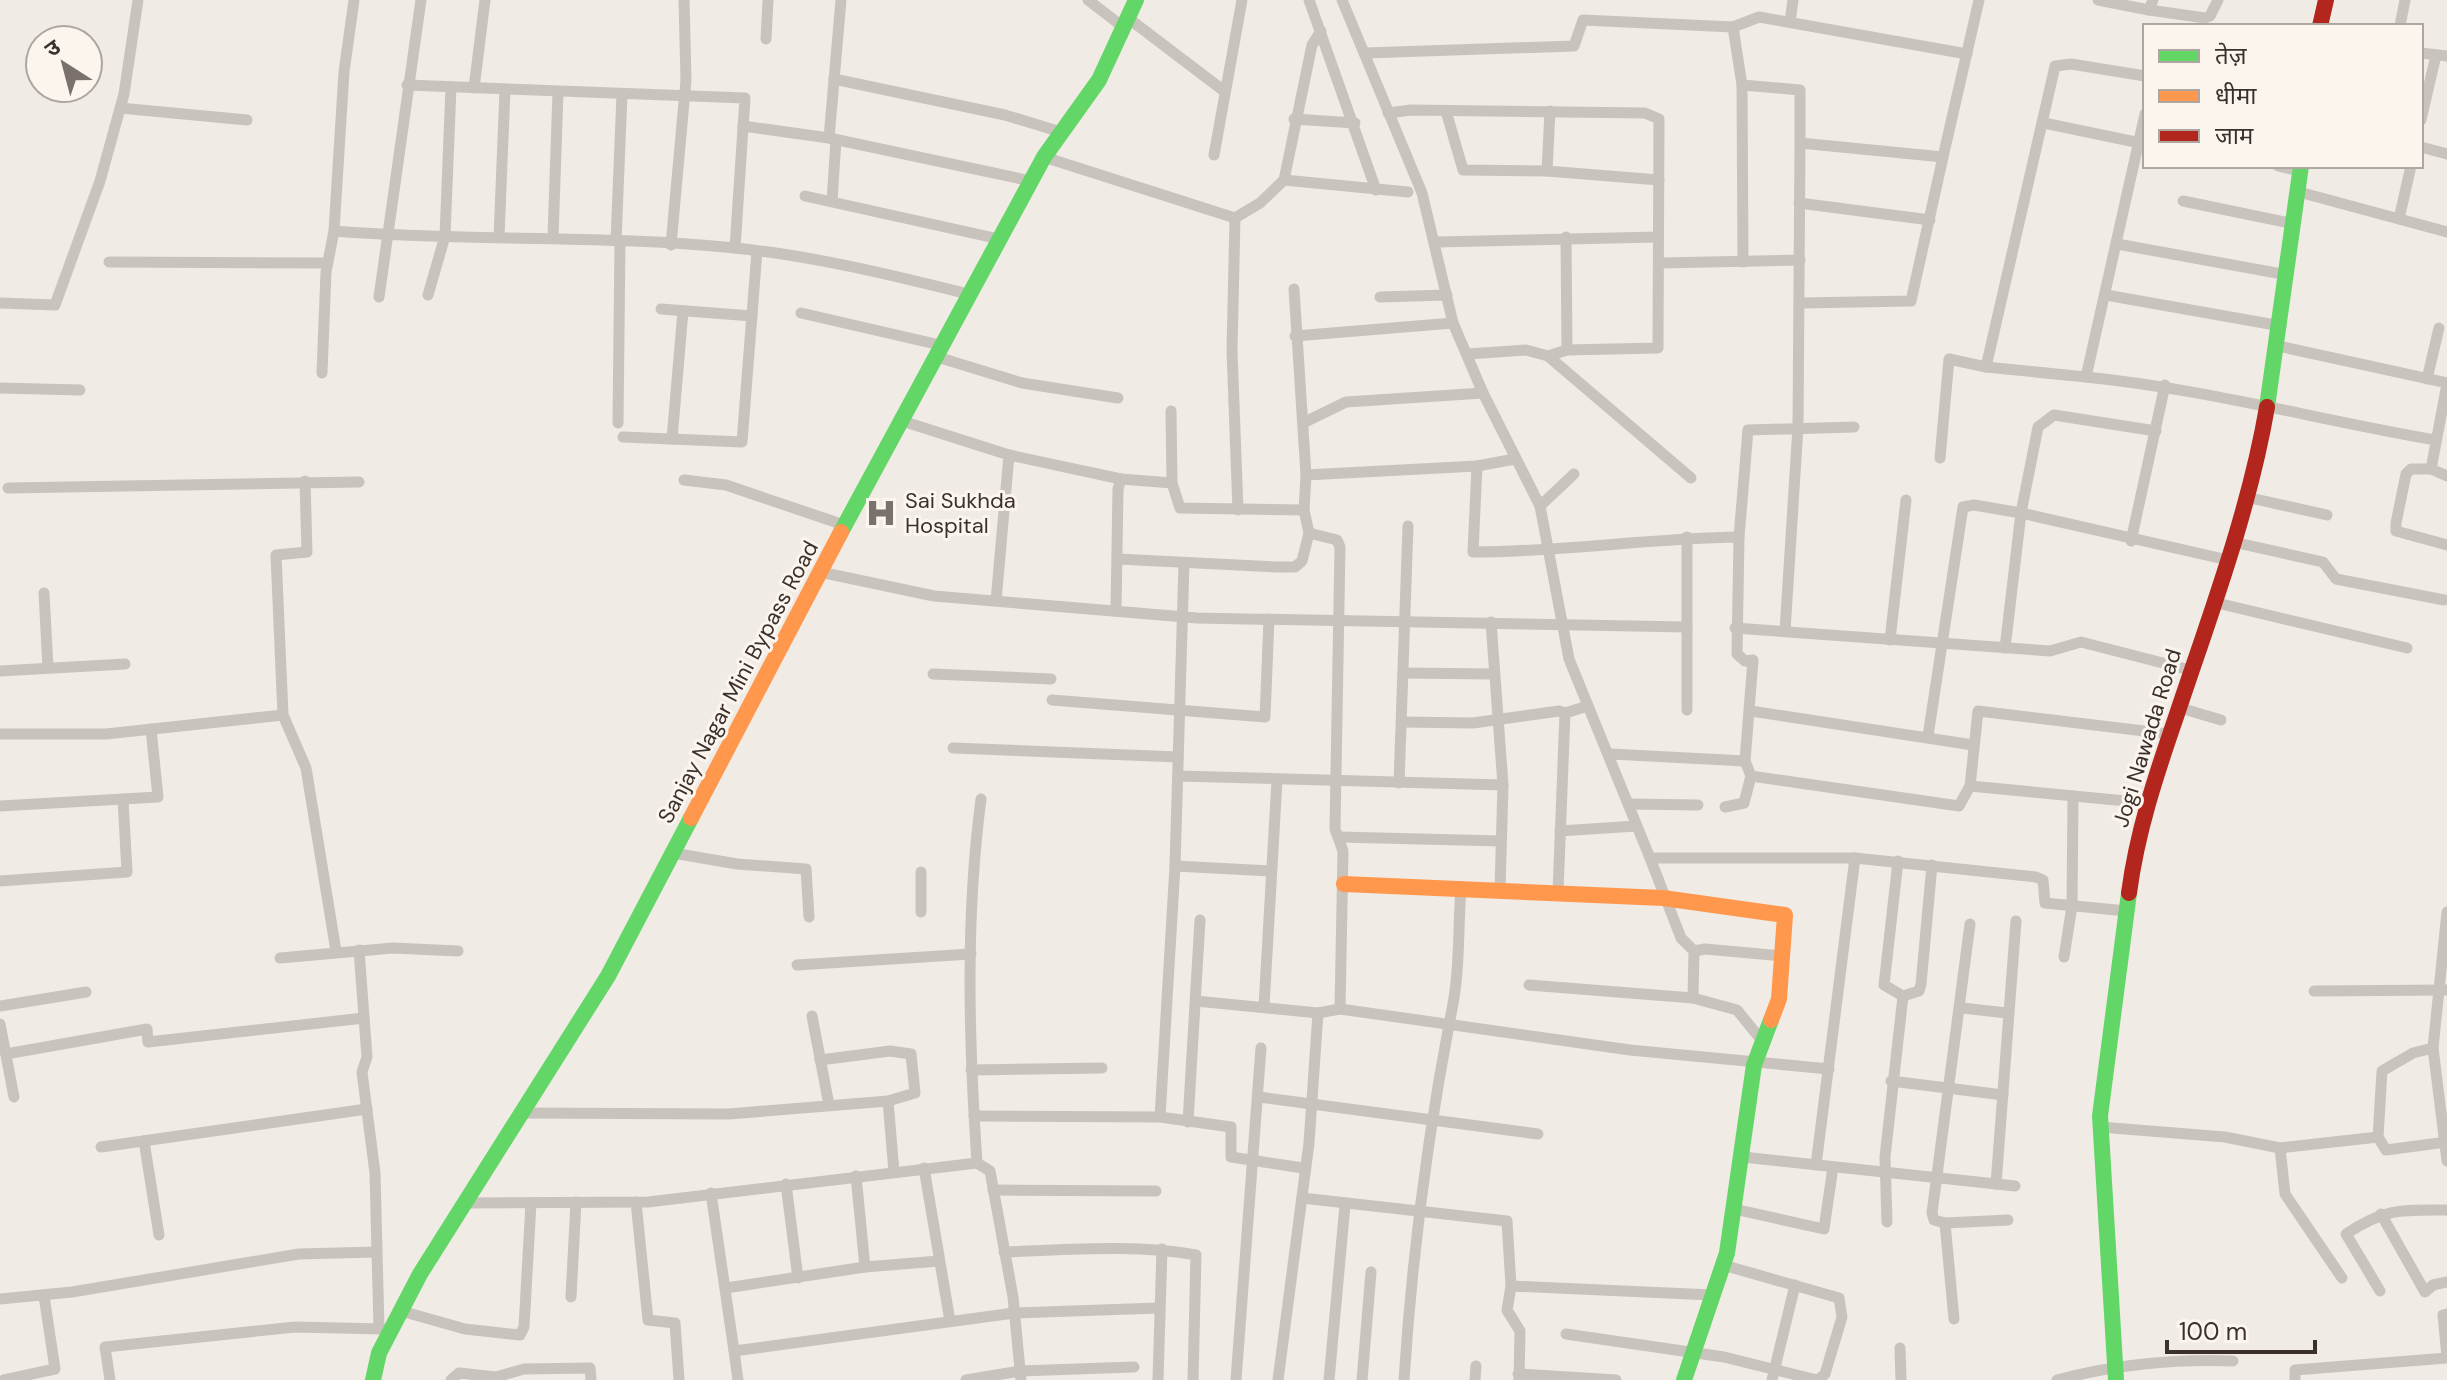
<svg xmlns="http://www.w3.org/2000/svg" width="2447" height="1380" font-family="'DM Sans','Noto Sans Devanagari',sans-serif">
	<rect width="100%" height="100%" fill="#f0ebe5"/>
	<g fill="none" stroke-linecap="round" stroke-linejoin="round">
		<g stroke="#c9c3be" stroke-width="11">
			<path d="M1088,0L1123,27"/>
			<path d="M1309,0L1376,190"/>
			<path d="M1342,0L1422,193L1453,323L1483,393L1540,506L1569,659L1650,858"/>
			<path d="M2098,0L2149,10L2153,0"/>
			<path d="M2149,10L2205,18L2210,16L2218,0"/>
			<path d="M1128,18L1224,91"/>
			<path d="M1790,22L1793,0"/>
			<path d="M2400,26L2405,0"/>
			<path d="M1733,27L1742,85L1743,262"/>
			<path d="M766,39L768,0"/>
			<path d="M1366,53L1574,46L1583,20L1733,27L1759,17L1967,54"/>
			<path d="M2421,53L2447,56"/>
			<path d="M834,79L1005,115L1061,132"/>
			<path d="M407,85L745,98L735,248"/>
			<path d="M1742,85L1800,90V143L1943,157L1979,0"/>
			<path d="M474,88L485,0"/>
			<path d="M120,108L247,120"/>
			<path d="M1446,111L1463,170L1547,171L1659,180"/>
			<path d="M1388,113L1411,110L1645,113L1659,119L1658,348L1567,350L1548,356"/>
			<path d="M1294,119L1355,123"/>
			<path d="M2421,120L2436,55"/>
			<path d="M2044,123L2145,144"/>
			<path d="M743,126L829,138L1031,181"/>
			<path d="M829,138L841,0"/>
			<path d="M2421,147L2447,154"/>
			<path d="M1214,155L1242,0"/>
			<path d="M1044,157L1235,218"/>
			<path d="M2278,166L2300,171"/>
			<path d="M1547,171L1550,111"/>
			<path d="M1284,180L1408,192"/>
			<path d="M2299,192L2447,232"/>
			<path d="M805,196L999,239"/>
			<path d="M832,201L836,140"/>
			<path d="M2183,201L2295,224"/>
			<path d="M1799,203L1930,220"/>
			<path d="M2399,219L2411,166"/>
			<path d="M334,231C467,242 602,234 735,248C814,256 892,275 968,294"/>
			<path d="M499,237L505,90"/>
			<path d="M553,237L558,92"/>
			<path d="M1566,237L1567,350"/>
			<path d="M616,241L622,94"/>
			<path d="M1436,242L1658,237"/>
			<path d="M2117,244L2288,275"/>
			<path d="M671,245L686,80L684,0"/>
			<path d="M109,262L327,263"/>
			<path d="M1661,263L1800,260"/>
			<path d="M428,295L445,236L451,87"/>
			<path d="M2106,295L2281,326"/>
			<path d="M379,297L421,0"/>
			<path d="M1380,297L1447,295"/>
			<path d="M0,303L55,305L100,181L124,94L138,0"/>
			<path d="M1801,303L1911,301L1943,157"/>
			<path d="M661,309L752,316"/>
			<path d="M801,313L940,345"/>
			<path d="M1295,336L1453,323"/>
			<path d="M2278,346L2447,383"/>
			<path d="M1468,354L1526,350L1548,356L1691,478"/>
			<path d="M934,356L1022,383L1118,398"/>
			<path d="M1986,367L2055,66L2071,64L2145,76"/>
			<path d="M322,373L326,272L334,231L344,72L354,0"/>
			<path d="M2086,377C2205,389 2319,420 2436,440"/>
			<path d="M2427,379L2439,328"/>
			<path d="M0,388L80,390"/>
			<path d="M1171,411L1172,483L1180,508L1304,510"/>
			<path d="M899,420L1009,455L1121,479L1172,483"/>
			<path d="M618,423L620,241"/>
			<path d="M1303,423L1346,402L1483,393"/>
			<path d="M623,437L742,442L757,251"/>
			<path d="M672,439L683,311"/>
			<path d="M1940,458L1949,359L1986,367L2086,377L2145,114"/>
			<path d="M1477,466L1473,552C1563,552 1650,538 1739,537L1737,654L1745,661L1753,660L1745,761L1751,776L1744,803L1725,807"/>
			<path d="M2431,469L2447,384"/>
			<path d="M1306,475L1477,466L1515,459"/>
			<path d="M2447,476L2431,469H2411L2406,474L2396,523V531L2447,545"/>
			<path d="M684,480L726,485L844,525"/>
			<path d="M305,481L307,552L276,555L283,715L306,768L336,951"/>
			<path d="M8,488L359,482"/>
			<path d="M2246,497L2327,515"/>
			<path d="M1540,506L1574,474"/>
			<path d="M1238,510L1232,351L1235,218L1260,203L1284,180L1312,45L1321,31"/>
			<path d="M1309,533L1337,540L1340,547L1335,829L1343,851L1340,1009"/>
			<path d="M1739,537L1748,430L1854,427"/>
			<path d="M2131,541L2165,385"/>
			<path d="M2233,542L2323,562L2336,579L2444,600"/>
			<path d="M1118,559L1276,567H1295L1302,561L1309,533L1304,510L1306,475L1294,289"/>
			<path d="M820,572L934,596L1197,618L1687,627"/>
			<path d="M44,593L48,668"/>
			<path d="M996,601L1009,455"/>
			<path d="M2213,602L2407,648"/>
			<path d="M1116,611L1118,489L1121,479"/>
			<path d="M1491,622L1503,785L1500,889"/>
			<path d="M1735,628L2050,651L2081,642L2190,670"/>
			<path d="M1785,631L1798,427L1800,143"/>
			<path d="M1890,640L1906,500"/>
			<path d="M2005,648L2021,513L2038,427L2054,415L2156,431"/>
			<path d="M0,671L125,664"/>
			<path d="M1403,673L1493,674"/>
			<path d="M933,674L1051,679"/>
			<path d="M1052,700L1265,717L1269,619"/>
			<path d="M2177,707L2221,720"/>
			<path d="M1687,710V537"/>
			<path d="M1751,711L1973,745"/>
			<path d="M1403,722L1473,723L1559,711L1565,713L1588,706"/>
			<path d="M0,734H106L283,715"/>
			<path d="M1928,736L1963,507L1974,505L2021,513L2228,560"/>
			<path d="M953,748L1178,757"/>
			<path d="M1611,754L1745,761"/>
			<path d="M1178,776L1503,785"/>
			<path d="M1751,776L1959,806L1970,786L1978,711L2169,734"/>
			<path d="M1399,783L1408,526"/>
			<path d="M1970,786L2147,803"/>
			<path d="M1631,804L1698,805"/>
			<path d="M0,806L158,797L151,729"/>
			<path d="M1560,831L1636,826"/>
			<path d="M1339,837L1501,841"/>
			<path d="M673,853L737,864L806,869L809,917"/>
			<path d="M1898,861L1884,985L1903,996L1919,991L1921,984L1932,865"/>
			<path d="M1175,866L1271,871"/>
			<path d="M0,881L127,872L123,799"/>
			<path d="M1558,892L1565,713"/>
			<path d="M921,912V872"/>
			<path d="M2447,912L2433,1048L2447,1161"/>
			<path d="M1970,924L1932,1213L1934,1220L1945,1223L2008,1220"/>
			<path d="M359,950L367,1057L362,1072L375,1173L379,1328"/>
			<path d="M1694,951L1705,949L1782,956"/>
			<path d="M2064,957L2072,906L2073,796"/>
			<path d="M280,958L393,948L458,951"/>
			<path d="M797,965L971,954"/>
			<path d="M1529,985L1693,998L1737,1010L1763,1042"/>
			<path d="M2314,991L2447,990"/>
			<path d="M1693,998L1694,951L1681,938L1650,858H1855L2036,877L2043,880L2045,903L2126,911"/>
			<path d="M1196,1001L1318,1013L1340,1009L1630,1050L1829,1069"/>
			<path d="M0,1006L86,992"/>
			<path d="M1264,1006L1277,780"/>
			<path d="M1962,1008L2007,1013"/>
			<path d="M812,1016L829,1105"/>
			<path d="M0,1024L14,1097"/>
			<path d="M2433,1048L2413,1053L2382,1071L2378,1137L2386,1150L2447,1142"/>
			<path d="M6,1054L147,1029L148,1042L364,1018"/>
			<path d="M971,1070L1102,1068"/>
			<path d="M1891,1081L2003,1095"/>
			<path d="M1259,1097L1538,1134"/>
			<path d="M888,1101L894,1172"/>
			<path d="M520,1113L729,1114L888,1101L915,1093L911,1054L890,1051L820,1060"/>
			<path d="M974,1116L1160,1117L1231,1127V1157L1303,1168"/>
			<path d="M1160,1117L1175,866L1184,563"/>
			<path d="M1188,1122L1200,920"/>
			<path d="M2100,1127L2225,1137L2280,1148L2378,1137"/>
			<path d="M144,1141L159,1235"/>
			<path d="M101,1147L367,1109"/>
			<path d="M2280,1148L2285,1194L2342,1278"/>
			<path d="M1743,1157L2015,1186"/>
			<path d="M977,1163C969,1042 965,920 981,799"/>
			<path d="M1816,1165L1855,858"/>
			<path d="M924,1168L950,1321"/>
			<path d="M856,1176L865,1267"/>
			<path d="M786,1184L798,1278"/>
			<path d="M1996,1184L2016,921"/>
			<path d="M993,1190L1156,1191"/>
			<path d="M711,1193L734,1351L1014,1313L1158,1308"/>
			<path d="M1302,1198L1507,1221L1511,1286L1507,1310L1520,1331L1519,1380"/>
			<path d="M636,1202L648,1320L675,1323L679,1380"/>
			<path d="M464,1203L648,1202L977,1163L990,1171L1013,1297L1021,1380"/>
			<path d="M1734,1209L1824,1229L1833,1167"/>
			<path d="M2381,1214L2425,1292L2433,1285L2447,1282"/>
			<path d="M1887,1222L1885,1157L1903,996"/>
			<path d="M1945,1223L1954,1319"/>
			<path d="M1004,1252C1069,1250 1133,1244 1196,1255L1193,1380"/>
			<path d="M1723,1265L1839,1298L1842,1317L1825,1374L1818,1380"/>
			<path d="M1511,1286L1712,1295"/>
			<path d="M726,1288L865,1267L939,1261"/>
			<path d="M2380,1291L2346,1234C2385,1208 2401,1210 2447,1210"/>
			<path d="M571,1297L576,1202"/>
			<path d="M0,1299L72,1292L299,1254L376,1252"/>
			<path d="M401,1311L465,1329L520,1335L524,1327L531,1203"/>
			<path d="M2447,1314L2443,1315L2447,1357"/>
			<path d="M1566,1334L1724,1357L1817,1380"/>
			<path d="M1900,1348L1901,1380"/>
			<path d="M734,1351L738,1380"/>
			<path d="M1518,1374L1616,1380"/>
			<path d="M4,1380L55,1369L44,1296"/>
			<path d="M110,1380L105,1347L295,1327L383,1329"/>
			<path d="M451,1380L459,1373L496,1377L524,1369L590,1368L591,1380"/>
			<path d="M966,1380L1020,1371L1134,1367"/>
			<path d="M1158,1380L1162,1249"/>
			<path d="M1236,1380L1261,1048"/>
			<path d="M1278,1380L1309,1143L1318,1013"/>
			<path d="M1329,1380L1345,1205"/>
			<path d="M1362,1380L1371,1272"/>
			<path d="M1404,1380C1412,1255 1428,1132 1452,1009C1460,970 1458,927 1461,887"/>
			<path d="M1475,1380L1476,1366"/>
			<path d="M1772,1380L1795,1285"/>
			<path d="M2057,1380C2114,1365 2175,1359 2233,1361"/>
			<path d="M2295,1380V1370L2447,1358"/>
		</g>
		<g stroke="#63d668" stroke-width="16">
			<path d="M2267,407L2301,166"/>
			<path d="M841,532L1044,157L1099,80L1136,0"/>
			<path d="M373,1380L379,1353L420,1274L608,976L691,818"/>
			<path d="M1684,1380L1727,1253L1754,1065L1771,1020"/>
			<path d="M2116,1380L2100,1116L2129,893"/>
		</g>
		<g stroke="#ff974d" stroke-width="16">
			<path d="M691,818L841,532"/>
			<path d="M1344,884L1663,898L1785,915L1779,999L1771,1020"/>
		</g>
		<g stroke="#b3261e" stroke-width="16">
			<path d="M2320,26L2326,0"/>
			<path d="M2129,893C2137,832 2156,775 2176,717C2210,615 2249,512 2267,407"/>
		</g>
	</g>
	<defs>
		<g id="hospital-bare" transform="scale(2.4)"><path d="M-5-5h3v3.5h4V-5h3V5h-3V1.5h-4V5h-3Z" fill="#7a716c" stroke="#fbf5ee" stroke-width="2.5" paint-order="stroke"/></g>
	</defs>
	<g fill-rule="evenodd">
		<use href="#hospital-bare" x="881" y="513"/>
	</g>
	<g text-anchor="middle" dominant-baseline="central" stroke-width="6" stroke-linejoin="round" paint-order="stroke">
		<g font-size="22" fill="#3b302b" stroke="#fbf5ee" text-anchor="start">
			<text x="905" y="500">Sai Sukhda<tspan x="905" dy="25">Hospital</tspan></text>
		</g>
		<g font-size="22" fill="#3b302b" stroke="#fbf5ee">
			<text transform="translate(738 682) rotate(-62)">Sanjay Nagar Mini Bypass Road</text>
			<text transform="translate(2147 738) rotate(-73)">Jogi Nawada Road</text>
		</g>
	</g>
	<rect x="2143" y="24" width="280" height="144" fill="#fbf5ee" stroke="#aea6a0" stroke-width="2"/>
	<rect x="2159" y="50" width="40" height="12" fill="#63d668" stroke="#aea6a0" stroke-width="2"/>
	<text x="2215" y="64" font-size="24" fill="#3b302b">तेज़</text>
	<rect x="2159" y="90" width="40" height="12" fill="#ff974d" stroke="#aea6a0" stroke-width="2"/>
	<text x="2215" y="104" font-size="24" fill="#3b302b">धीमा</text>
	<rect x="2159" y="130" width="40" height="12" fill="#b3261e" stroke="#aea6a0" stroke-width="2"/>
	<text x="2215" y="144" font-size="24" fill="#3b302b">जाम</text>
	<g transform="translate(64 64) rotate(324)"><circle r="38" fill="#fbf5ee" stroke="#aea6a0" stroke-width="2"/>
	<path d="M0-6L14 30L0 20L-14 30Z" fill="#7a716c"/>
	<text y="-12" font-size="22" font-weight="bold" text-anchor="middle" fill="#3b302b">उ</text>
	</g>
	<path d="M2167 1340v12h148v-12" fill="none" stroke="#3b302b" stroke-width="4"/>
	<text x="2179" y="1340" font-size="24" fill="#3b302b" stroke="#fbf5ee" stroke-width="6" paint-order="stroke">100 m</text>
</svg>
